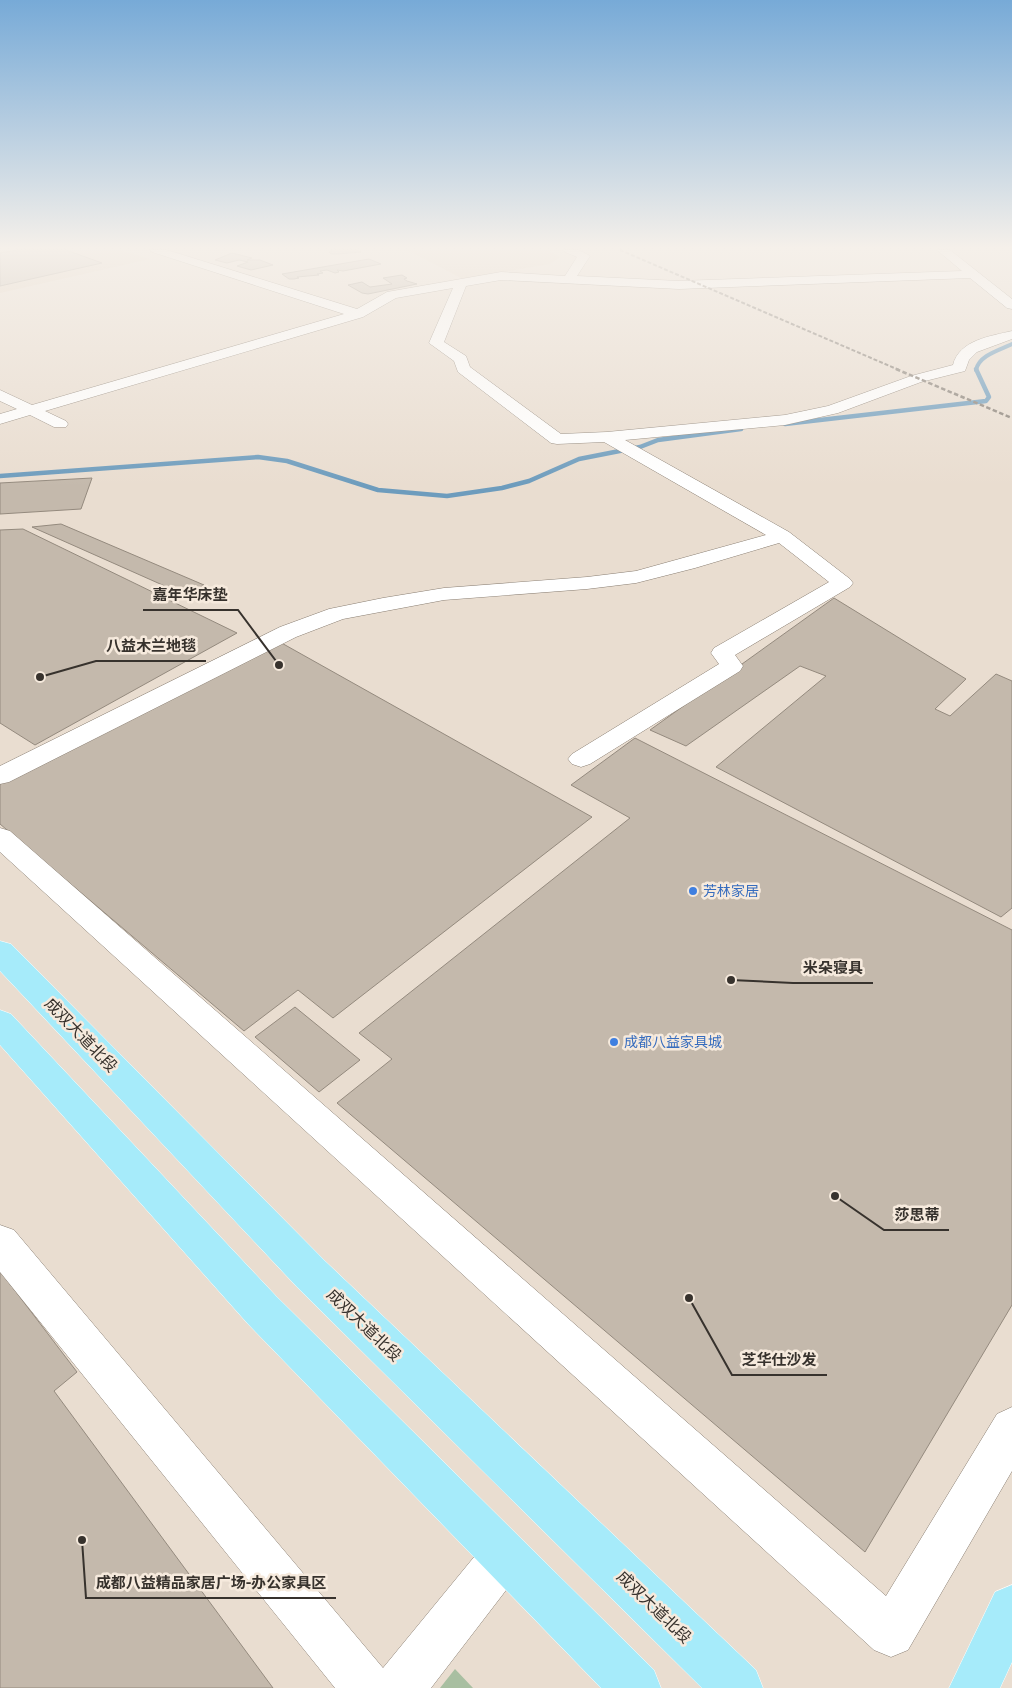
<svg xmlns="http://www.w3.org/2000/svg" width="1012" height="1688" font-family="'Fira Sans Condensed','Noto Sans SC',sans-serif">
	<rect width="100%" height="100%" fill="#e9ddd0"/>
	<g fill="#e2d1be">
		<path d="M0,250H120L150,259L0,293Z"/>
		<path d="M407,250H547L560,257L550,264L463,279Z"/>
	</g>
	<path fill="#a8bfa1" d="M455,1669L473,1688H440Z"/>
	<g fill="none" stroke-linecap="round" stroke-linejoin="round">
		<path stroke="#6d9cbd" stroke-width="4" d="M976,370C979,355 1000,350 1012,344"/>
		<g stroke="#6d9cbd" stroke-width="4.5">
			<path d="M785,424L986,401L989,397L976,369"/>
			<path d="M0,476L258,457L287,461L378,490L447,496L502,488L529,481L579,459L640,447L658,440L741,429"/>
		</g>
	</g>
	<g fill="#c4b9ac" stroke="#948a7e">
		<path d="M17,250H66L102,263L0,286V253Z"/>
		<path d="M330,250H358L361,252L337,254H331L329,252L332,251Z"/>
		<path d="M232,253L252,258L247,260H260L273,265L251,270L237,266L248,262L239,260L227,263L215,260Z"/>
		<path d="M369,259L381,264L343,271L337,270L339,272L335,273L327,270L320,271L323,273L317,274L319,275L297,277L299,278L294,279H289L282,274Z"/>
		<path d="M402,275L407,278L404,279L407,281L417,284L368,294L362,293L348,285L362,282L370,287L392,284L383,278Z"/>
		<path d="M92,478L81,509L0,514V483Z"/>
		<path d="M61,524L204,585L185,595L32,527Z"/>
		<path d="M23,529L237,633L35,745L0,723V530Z"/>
		<path d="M834,598L966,679L935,709L950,716L996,674L1012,681V908L1001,917L716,767L826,676L800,666L686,746L650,730Z"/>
		<path d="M278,641L592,817L333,1018L298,990L244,1031L0,824V783Z"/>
		<path d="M635,738L1012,930V1305L865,1552L337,1103L392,1059L359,1033L630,818L571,785Z"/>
		<path d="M295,1007L360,1060L319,1092L255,1037Z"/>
		<path d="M0,1271L77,1372L54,1391L273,1688H0Z"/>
	</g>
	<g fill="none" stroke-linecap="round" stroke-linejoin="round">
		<g stroke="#897e72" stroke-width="1">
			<g id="minor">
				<path d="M150,250H167L357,309L387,292L501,272L565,276L577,257L565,252L563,250H579L590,256L577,276L679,281L962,271L937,250H950L1012,299V309L1007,308L970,278L679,289L501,280L466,286L444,342L466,356L470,367L561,434L607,432L785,415L828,406L911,376L953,365C959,340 991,336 1012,331V339L977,352L969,360L965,371L921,382L838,413L785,425L625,440L789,532L850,579L853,583L850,587L735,655L743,666L740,671L590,764L581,767L572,764L568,759L572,754L719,664L711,653L714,648L829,582L779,543L695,568L636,583L587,589L444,600L343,619L296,637L9,782L0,784V766L280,627L329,609L383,598L444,588L587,577L636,571L766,535L604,442L557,444L551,443L458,372L454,361L429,343L453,288L396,298L363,317L45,411L66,421L68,424L66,427H54L30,415L0,424V414L17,409L0,401V390L32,405L344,314L152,252Z"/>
				<path d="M0,828L10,831L886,1596L997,1414L1012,1407V1471L908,1650L891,1657L874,1650L0,852Z"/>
				<path d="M0,1225L14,1230L383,1668L488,1540L504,1533L520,1540L527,1556L520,1572L431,1688H335L0,1272Z"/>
			</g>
		</g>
		<g stroke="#fff" stroke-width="1">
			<g id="major">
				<path d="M0,941L11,944L325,1261L756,1670L763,1688H702L297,1287L0,971Z"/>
				<path d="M0,1010L11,1014L276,1296L654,1670L661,1688H601L248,1324L0,1045Z"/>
				<path d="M1012,1585V1662L1000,1688H949L995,1592Z"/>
			</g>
		</g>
		<use href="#minor" fill="#fff" fill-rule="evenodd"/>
		<use href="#major" fill="#a6ebfa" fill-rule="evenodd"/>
		<path stroke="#867e75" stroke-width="2" stroke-dasharray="4 2" stroke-linecap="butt" d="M620,250L899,370"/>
		<path stroke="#867e75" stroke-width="2.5" stroke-dasharray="4.5 2.5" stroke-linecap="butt" d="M896,369L1012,418"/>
	</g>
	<linearGradient id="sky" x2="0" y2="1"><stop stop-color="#77aad7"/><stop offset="0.51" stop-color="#f5f0ea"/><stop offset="1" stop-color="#f5f0ea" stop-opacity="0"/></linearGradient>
	<rect width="1012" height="486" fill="url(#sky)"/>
	<g fill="#3f7fe0" stroke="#f6eadd" stroke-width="2">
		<circle cx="693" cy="891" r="5"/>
		<circle cx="614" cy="1042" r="5"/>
	</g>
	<g text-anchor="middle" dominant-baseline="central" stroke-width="5" stroke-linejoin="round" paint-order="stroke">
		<g font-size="14" fill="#366cbe" stroke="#f6eadd" text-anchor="start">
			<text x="703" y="891">芳林家居</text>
			<text x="624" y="1042">成都八益家具城</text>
		</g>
		<g font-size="16" fill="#37322d" stroke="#f6eadd">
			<text transform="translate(81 1035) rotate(46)">成双大道北段</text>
			<text transform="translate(364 1325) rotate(44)">成双大道北段</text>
			<text transform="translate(654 1607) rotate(44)">成双大道北段</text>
		</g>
	</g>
	<path fill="none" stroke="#37322d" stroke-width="2" d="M279 665L238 610H143M40 677L96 661H206M731 980L793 983H873M835 1196L884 1230H949M689 1298L732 1375H827M82 1540L86 1598H336"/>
	<g fill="#37322d" stroke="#f6eadd" stroke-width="2">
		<circle cx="279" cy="665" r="5"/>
		<circle cx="40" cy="677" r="5"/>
		<circle cx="731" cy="980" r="5"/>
		<circle cx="835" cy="1196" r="5"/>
		<circle cx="689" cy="1298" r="5"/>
		<circle cx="82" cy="1540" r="5"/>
	</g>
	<g font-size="15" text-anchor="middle" font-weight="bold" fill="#37322d" stroke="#f6eadd" stroke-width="5" stroke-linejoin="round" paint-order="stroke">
		<text x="190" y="600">嘉年华床垫</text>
		<text x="151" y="651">八益木兰地毯</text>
		<text x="833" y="973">米朵寝具</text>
		<text x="917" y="1220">莎思蒂</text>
		<text x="779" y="1365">芝华仕沙发</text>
		<text x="211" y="1588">成都八益精品家居广场-办公家具区</text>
	</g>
</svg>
